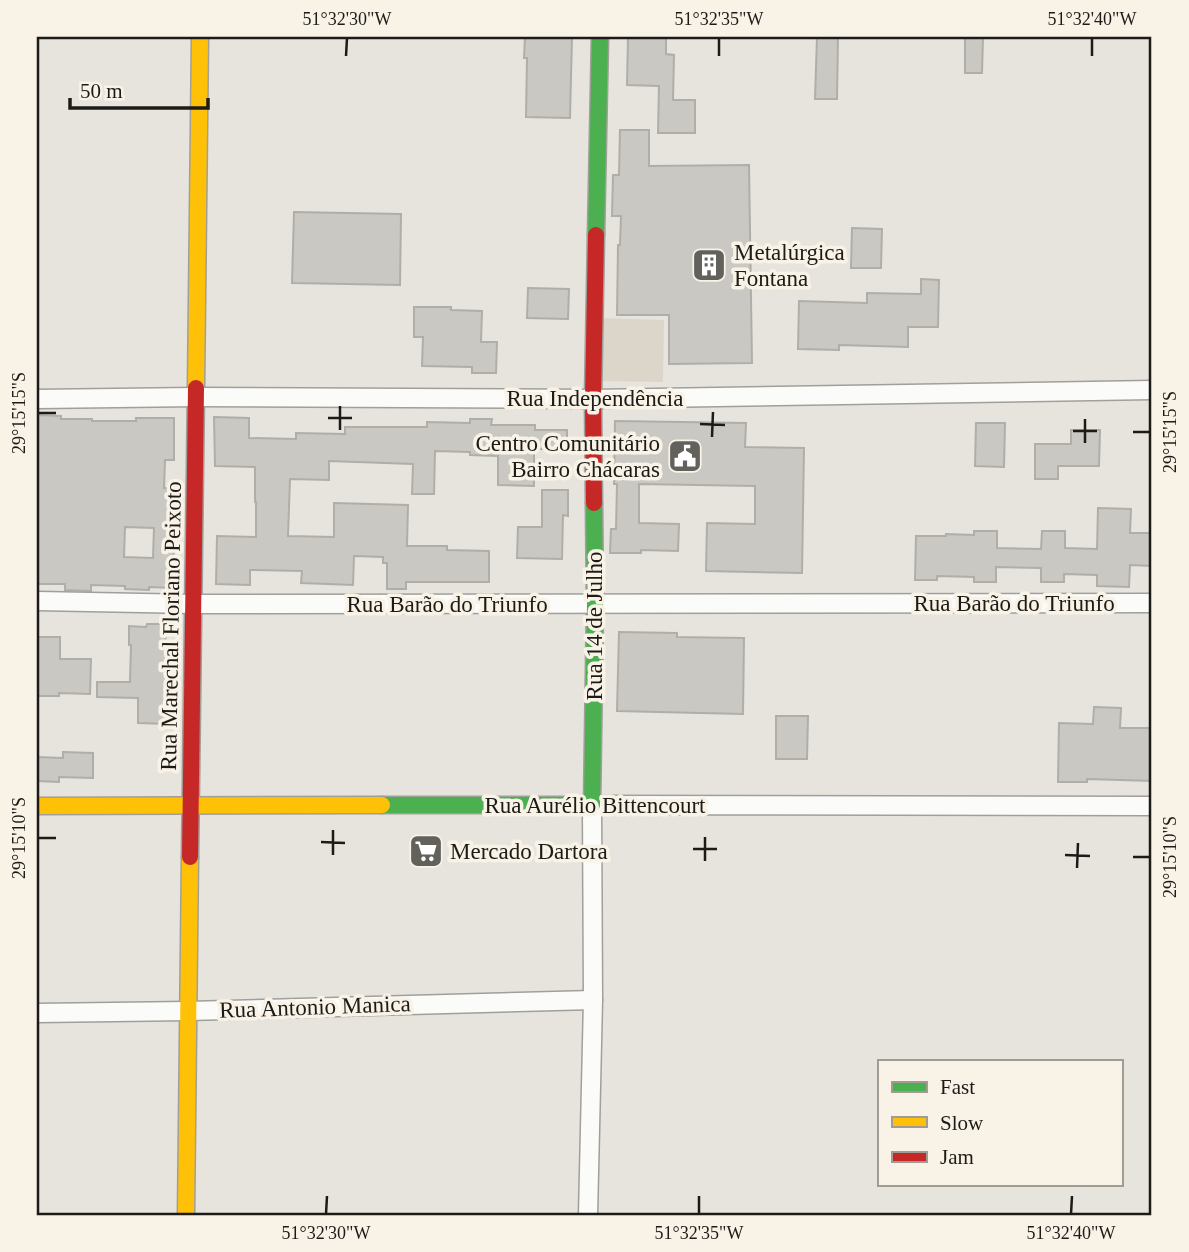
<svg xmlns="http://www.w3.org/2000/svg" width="1189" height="1252" font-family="'Times New Roman',serif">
	<rect width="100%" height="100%" fill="#e6e4dd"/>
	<path fill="#dcd6ca" d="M598,318L664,320L663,382L597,381Z"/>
	<g fill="#cac8c3" stroke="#b0aea9" stroke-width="2" fill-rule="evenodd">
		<path d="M525,37H572L570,118L526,117L527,58H524Z"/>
		<path d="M628,37H666V54L674,55L673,100H695V133H658L659,86L627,85Z"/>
		<path d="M817,37H838L837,99H815Z"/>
		<path d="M965,37H983L982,73H965Z"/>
		<path d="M620,130H649V166L749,165L752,363L669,364V315H617L618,245H620L621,216H612L613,175H619Z"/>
		<path d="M294,212L401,214L400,285L292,283Z"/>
		<path d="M852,228L882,229L881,268H851Z"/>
		<path d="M921,279L939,280L938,327H908V347L839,345V350L798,349L799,301L867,303V293L921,294Z"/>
		<path d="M528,288L569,289L568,319L527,318Z"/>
		<path d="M414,307H451V310L482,311L481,342H497L496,373H472V367L422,366L423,337H414Z"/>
		<path d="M37,415L61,416V419H92V421H136V418H174V460H165L164,488H172L171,511H177V529H174L173,588L149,587V590L125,589V586L91,585V591L65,590V584H37ZM125,527L154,528L153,558L124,557Z"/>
		<path d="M214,417L249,418V438L296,439V433L345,434V427H427V422L470,423V419H492L491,425H535V430H567V449H534V486L498,485V456L470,455V452L435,451L434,494H412L413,464L329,461V480L290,479L288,536L334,537V503L408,505L407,546H447V550L489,551V582H406V589H387V563H383V557L354,556L353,585L301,583L302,571L250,570V585L216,584L217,536L256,537V502H255V467L215,466Z"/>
		<path d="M615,421L746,423L745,447L804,448L802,573L706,571L707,523L755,524V486L639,484V523L679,524L678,551L641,550V553H610L611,529H616L617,484H614Z"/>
		<path d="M976,423H1005L1004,467L975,466Z"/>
		<path d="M1071,430H1100L1099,466H1058V479H1035V444H1071Z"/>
		<path d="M542,490H568V516L563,515L562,559L517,558L518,527H542Z"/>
		<path d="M1098,508L1131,509L1130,533H1152V566L1130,565L1129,587L1097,586V575L1064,574V582H1041V568L996,567V582H974V577L937,576V580H915L916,536H946V534L974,535V531H997V548L1041,549L1042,531H1065V548L1097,549Z"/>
		<path d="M147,624H166L165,662H174V696H170L169,724L138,723V698L97,697V682H130L131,645H129V626L146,627Z"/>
		<path d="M619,632L677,633V637L744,638L743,714L617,711Z"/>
		<path d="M37,637H60V659H91L90,694L59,693V696H37Z"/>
		<path d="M1094,707L1121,708L1120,728H1152V781L1087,779V782H1058L1059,723L1093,724Z"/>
		<path d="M776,716H808L807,759H776Z"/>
		<path d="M63,752L93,753V778L59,777V782L37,781V757L63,758Z"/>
	</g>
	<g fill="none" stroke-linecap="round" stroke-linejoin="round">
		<g stroke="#a19f9a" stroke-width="21">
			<g id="street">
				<path d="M37,399L196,397L593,399L1152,390"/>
				<path d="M37,601L194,604L1152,603"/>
				<path d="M37,1013L188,1011L593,1000"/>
				<path d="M588,1215L593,1000L592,805L1152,806"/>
			</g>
		</g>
		<g stroke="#a19f9a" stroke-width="19">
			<g id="fast">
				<path d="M596,235L600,37"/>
				<path d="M382,805H592L595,604L594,503"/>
			</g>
		</g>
		<g stroke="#a19f9a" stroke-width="19">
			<g id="slow">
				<path d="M196,388L200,37"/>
				<path d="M37,806L382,805"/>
				<path d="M186,1215L190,857"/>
			</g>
		</g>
		<g stroke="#a19f9a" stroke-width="19">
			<g id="jam">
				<path d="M594,503L593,399L596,235"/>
				<path d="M190,857L196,388"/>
			</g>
		</g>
		<use href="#street" stroke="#fbfbfa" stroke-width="18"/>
		<use href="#fast" stroke="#4caf50" stroke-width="16"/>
		<use href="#slow" stroke="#ffc107" stroke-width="16"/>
		<use href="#jam" stroke="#c62828" stroke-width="16"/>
	</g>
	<path fill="none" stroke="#1d1b17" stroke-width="2.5" d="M346,56L347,38M719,56V38M1092,56V38M38,413H56M328,418H352M700,424L725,425M340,430V406M1073,431H1097M1133,432H1150M712,437L713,412M1085,443V419M38,838H56M321,842L345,843M693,849H717M333,855V830M1065,855L1090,856M1133,857H1150M705,861V837M1077,868L1078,843M326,1214L327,1196M699,1214V1196M1071,1214L1072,1196"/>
	<defs>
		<g id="building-square" transform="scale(1.75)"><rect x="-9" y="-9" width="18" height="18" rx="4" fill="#63615c" stroke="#f8f2e7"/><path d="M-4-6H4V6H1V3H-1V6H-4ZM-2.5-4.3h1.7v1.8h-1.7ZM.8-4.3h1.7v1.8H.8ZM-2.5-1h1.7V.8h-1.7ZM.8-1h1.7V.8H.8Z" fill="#fff"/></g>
		<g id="civic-square" transform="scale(1.75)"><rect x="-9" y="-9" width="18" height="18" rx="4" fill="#63615c" stroke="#f8f2e7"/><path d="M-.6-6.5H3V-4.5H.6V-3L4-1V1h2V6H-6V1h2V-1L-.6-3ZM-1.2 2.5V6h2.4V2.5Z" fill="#fff"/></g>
		<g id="supermarket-square" transform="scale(1.75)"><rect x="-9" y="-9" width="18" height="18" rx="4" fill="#63615c" stroke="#f8f2e7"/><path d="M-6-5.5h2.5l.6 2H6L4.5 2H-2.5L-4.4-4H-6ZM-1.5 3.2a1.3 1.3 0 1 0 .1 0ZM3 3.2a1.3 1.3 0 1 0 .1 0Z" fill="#fff"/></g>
	</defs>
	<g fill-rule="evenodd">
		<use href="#building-square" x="709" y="265"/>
		<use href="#civic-square" x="685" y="456"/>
		<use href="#supermarket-square" x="426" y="851"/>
	</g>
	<g text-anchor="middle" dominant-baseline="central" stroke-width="7" stroke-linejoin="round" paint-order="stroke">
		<g font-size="23" fill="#1d1b17" stroke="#f8f2e7" text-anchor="start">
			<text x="734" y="252">Metalúrgica<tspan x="734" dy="26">Fontana</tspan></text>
			<text x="660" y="443" text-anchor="end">Centro Comunitário<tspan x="660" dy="26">Bairro Chácaras</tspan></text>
			<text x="450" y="851">Mercado Dartora</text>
		</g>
		<g font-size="23" fill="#1d1b17" stroke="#f8f2e7">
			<text x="595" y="398">Rua Independência</text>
			<text x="1014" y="603">Rua Barão do Triunfo</text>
			<text x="447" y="604">Rua Barão do Triunfo</text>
			<text transform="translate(171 626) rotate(-89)">Rua Marechal Floriano Peixoto</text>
			<text transform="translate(594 626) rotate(-90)">Rua 14 de Julho</text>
			<text x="595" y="805">Rua Aurélio Bittencourt</text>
			<text transform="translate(315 1007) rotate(-2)">Rua Antonio Manica</text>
		</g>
	</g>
	<rect width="1189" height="1252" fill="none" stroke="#f8f2e7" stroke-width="77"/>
	<rect x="878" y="1060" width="245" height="126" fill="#f8f2e7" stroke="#a09c94" stroke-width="2"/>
	<rect x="892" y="1082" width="35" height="10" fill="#4caf50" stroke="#a09c94" stroke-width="2"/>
	<text x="940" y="1094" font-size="21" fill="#1d1b17">Fast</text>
	<rect x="892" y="1117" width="35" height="10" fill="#ffc107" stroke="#a09c94" stroke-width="2"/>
	<text x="940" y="1130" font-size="21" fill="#1d1b17">Slow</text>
	<rect x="892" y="1152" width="35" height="10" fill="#c62828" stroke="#a09c94" stroke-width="2"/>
	<text x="940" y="1164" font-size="21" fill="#1d1b17">Jam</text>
	<path d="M70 98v10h138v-10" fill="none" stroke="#1d1b17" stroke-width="3.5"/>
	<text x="80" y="98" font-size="21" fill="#1d1b17" stroke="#f8f2e7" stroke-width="5" paint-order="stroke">50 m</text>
	<rect x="38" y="38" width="1112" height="1176" fill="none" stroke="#1d1b17" stroke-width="2.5"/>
	<g font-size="18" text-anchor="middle" fill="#1d1b17">
		<text x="347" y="25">51°32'30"W</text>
		<text x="719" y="25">51°32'35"W</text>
		<text x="1092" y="25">51°32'40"W</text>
		<text transform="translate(19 413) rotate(-90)" y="6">29°15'15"S</text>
		<text transform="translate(1170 432) rotate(-90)" y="6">29°15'15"S</text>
		<text transform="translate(19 838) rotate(-90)" y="6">29°15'10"S</text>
		<text transform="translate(1170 857) rotate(-90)" y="6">29°15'10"S</text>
		<text x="326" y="1239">51°32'30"W</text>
		<text x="699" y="1239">51°32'35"W</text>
		<text x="1071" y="1239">51°32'40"W</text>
	</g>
</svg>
